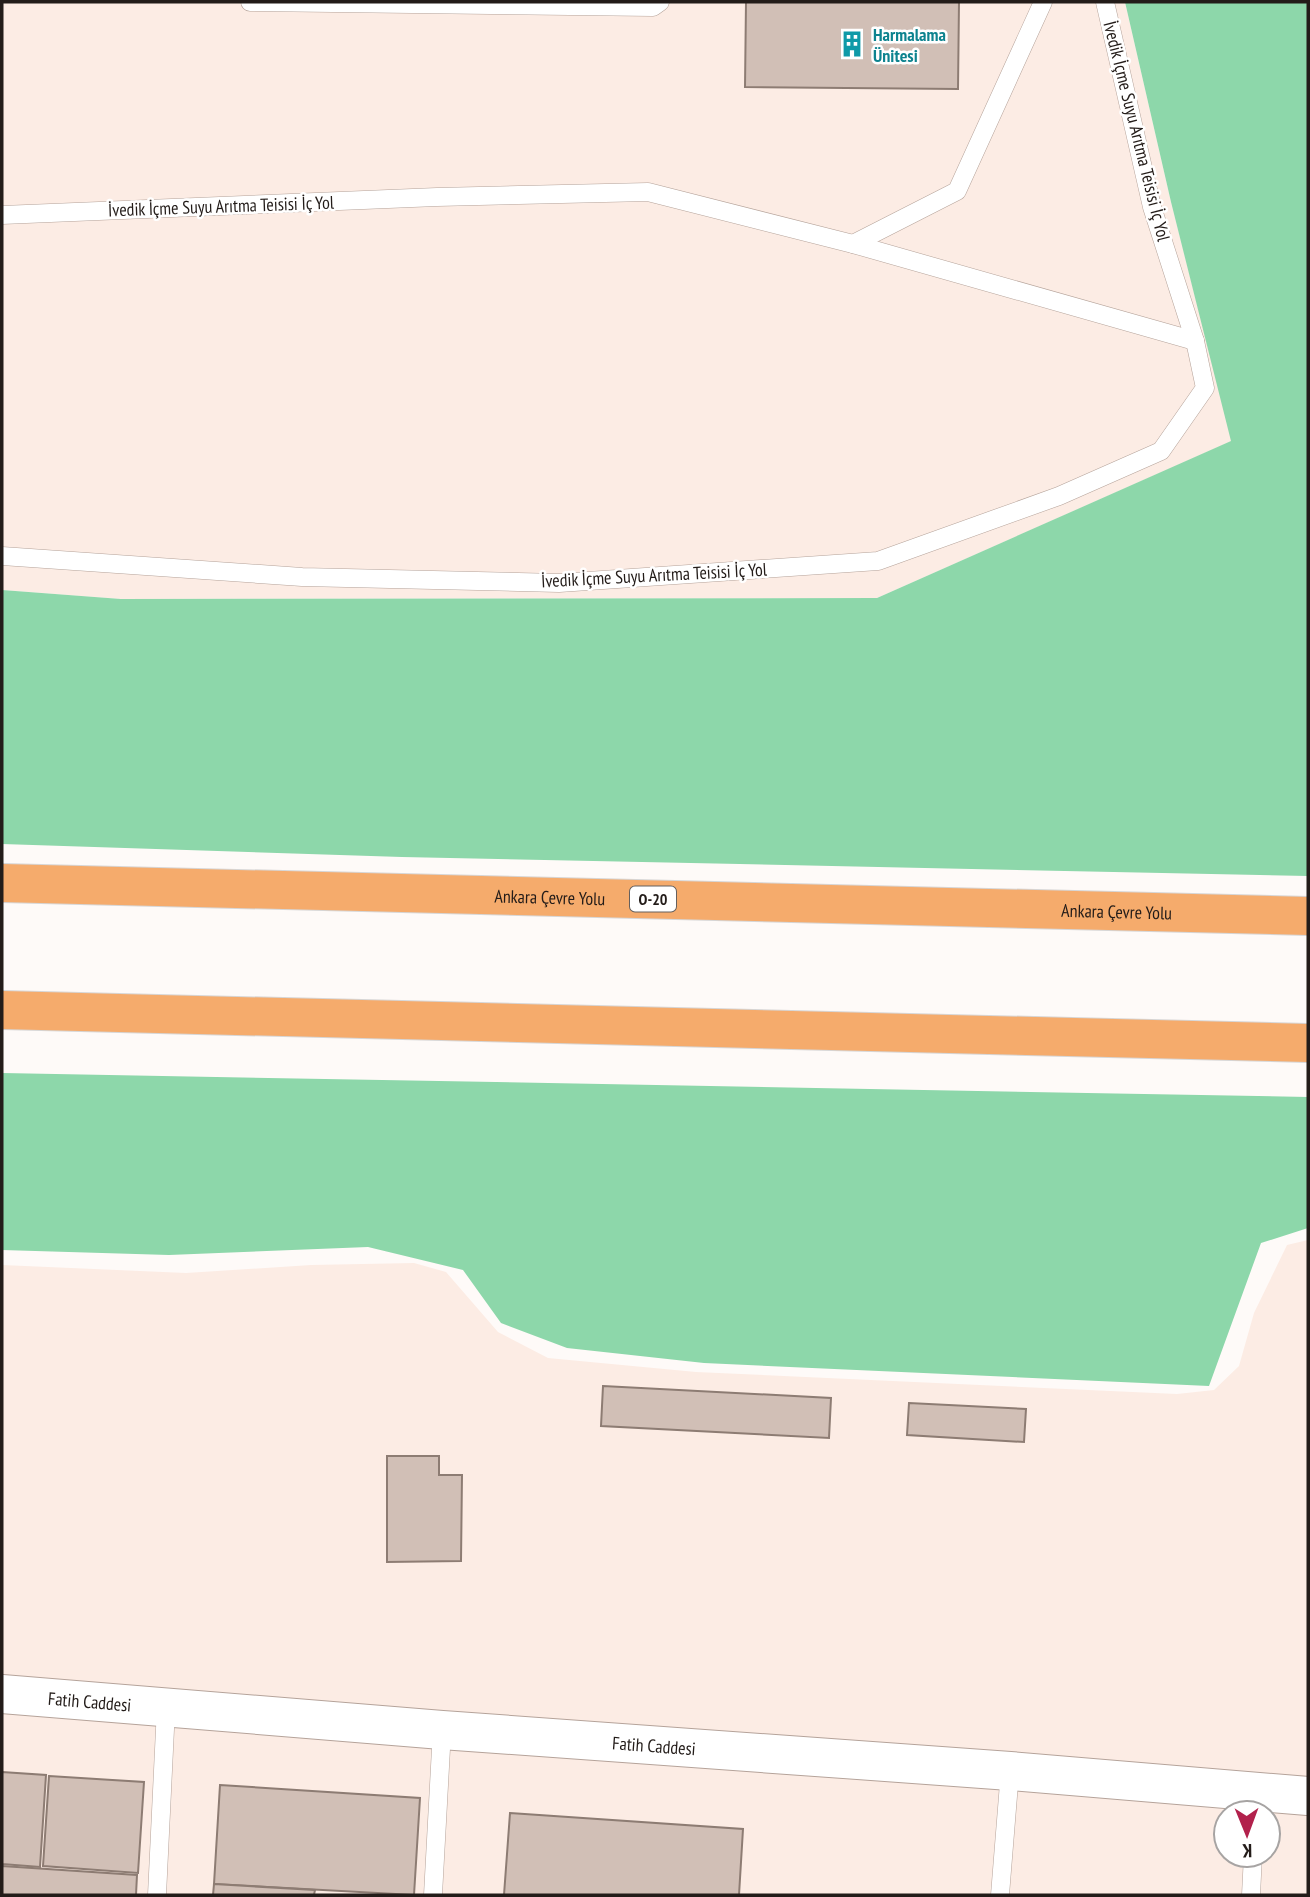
<svg xmlns="http://www.w3.org/2000/svg" width="1310" height="1897" font-family="'PT Sans Narrow',sans-serif">
	<rect width="100%" height="100%" fill="#fefaf8"/>
	<g fill="#fcece4" fill-rule="evenodd">
		<path d="M2,2H1125L1171,202L1232,441L877,598L121,599L2,590Z"/>
		<path d="M1308,1240V1895H2V1265L186,1273L311,1265L414,1263L446,1272L498,1332L548,1358L696,1372L1177,1394L1214,1390L1239,1366L1254,1313L1287,1245ZM1226,1813H1268V1855H1226Z"/>
	</g>
	<g fill="#8dd7aa">
		<path d="M1125,2H1308V876L402,857L2,844V590L121,599L877,598L1231,441L1171,202Z"/>
		<path d="M2,1073L1308,1097V1228L1261,1243L1209,1386L704,1363L567,1348L501,1323L463,1270L368,1247L169,1255L2,1250Z"/>
	</g>
	<g fill="#d1bfb6" stroke="#8d7c73" stroke-width="2">
		<path d="M746,2H959L958,89L745,87Z"/>
		<path d="M603,1386L831,1398L829,1438L601,1426Z"/>
		<path d="M909,1403L1026,1409L1024,1442L907,1435Z"/>
		<path d="M387,1456H439V1475H462L461,1561L387,1562Z"/>
		<path d="M2,1772L46,1775L40,1867L2,1864Z"/>
		<path d="M49,1776L144,1782L138,1873L43,1866Z"/>
		<path d="M220,1785L420,1798L414,1895L214,1884Z"/>
		<path d="M510,1813L743,1829L739,1895H504Z"/>
		<path d="M2,1866L137,1875L136,1895H2Z"/>
		<path d="M214,1884L315,1890L314,1895H213Z"/>
	</g>
	<g fill="none" stroke-linecap="round" stroke-linejoin="round">
		<g stroke="#b5a39a" stroke-width="19">
			<g id="lane">
				<path d="M250,2L653,7L660,2"/>
				<path d="M2,215L437,197L648,192L853,244L1195,341"/>
				<path d="M853,244L957,191L1043,2"/>
				<path d="M2,556L302,577L559,583L878,561L1059,496L1161,451L1205,388L1195,341L1152,207L1105,2"/>
				<path d="M157,1895L166,1708"/>
				<path d="M433,1895L442,1730"/>
				<path d="M1000,1895L1010,1771"/>
				<path d="M1251,1895L1253,1855"/>
			</g>
		</g>
		<g stroke="#b5a39a" stroke-width="40">
			<g id="secondary">
				<path id="s1" d="M2,1694L442,1730L1010,1771L1308,1796"/>
			</g>
		</g>
		<g stroke="#d7d6d6" stroke-width="40">
			<g id="highway">
				<path id="s2" d="M2,883L1308,916"/>
				<path d="M2,1010L1308,1043"/>
			</g>
		</g>
		<use href="#lane" stroke="#fff" stroke-width="18"/>
		<use href="#secondary" stroke="#fff" stroke-width="38"/>
		<use href="#highway" stroke="#f5ab6c" stroke-width="38"/>
	</g>
	<defs>
		<g id="building-bare" transform="scale(2.1)"><path d="M-4-6H4V6H1V3H-1V6H-4ZM-2.5-4.3h1.7v1.8h-1.7ZM.8-4.3h1.7v1.8H.8ZM-2.5-1h1.7V.8h-1.7ZM.8-1h1.7V.8H.8Z" fill="#0f9aa8" stroke="#fff" stroke-width="2.5" paint-order="stroke"/></g>
	</defs>
	<g fill-rule="evenodd">
		<use href="#building-bare" x="852" y="44"/>
	</g>
	<g text-anchor="middle" dominant-baseline="central" stroke-width="5" stroke-linejoin="round" paint-order="stroke">
		<rect fill="#fff" stroke="#65605e" stroke-width="2" x="630" y="886.5" width="46" height="25" rx="5"/>
		<g font-size="16" font-weight="bold" fill="#231c19">
			<text x="653" y="899">O-20</text>
		</g>
		<g font-size="18" font-weight="bold" fill="#0d838f" stroke="#fff" text-anchor="start">
			<text x="873" y="34">Harmalama<tspan x="873" dy="21">Ünitesi</tspan></text>
		</g>
		<g font-size="18" fill="#231c19" stroke="#fff">
			<text transform="translate(1137 131) rotate(76)">İvedik İçme Suyu Arıtma Teisisi İç Yol</text>
			<text transform="translate(221 206) rotate(-2)">İvedik İçme Suyu Arıtma Teisisi İç Yol</text>
			<text transform="translate(654 575) rotate(-3)">İvedik İçme Suyu Arıtma Teisisi İç Yol</text>
			<text stroke="none"><textPath href="#s2" startOffset="548">Ankara Çevre Yolu</textPath></text>
			<text stroke="none"><textPath href="#s2" startOffset="1115">Ankara Çevre Yolu</textPath></text>
			<text stroke="none"><textPath href="#s1" startOffset="88">Fatih Caddesi</textPath></text>
			<text stroke="none"><textPath href="#s1" startOffset="654">Fatih Caddesi</textPath></text>
		</g>
	</g>
	<rect width="1310" height="1897" fill="none" stroke="#231c19" stroke-width="7"/>
	<g transform="translate(1247 1834) rotate(179)"><circle r="33" fill="#ffffff" stroke="#a7a4a3" stroke-width="2"/>
	<path d="M0-5L12 26L0 18L-12 26Z" fill="#b2214c"/>
	<text y="-10" font-size="19" font-weight="bold" text-anchor="middle" fill="#231c19">K</text>
	</g>
</svg>
